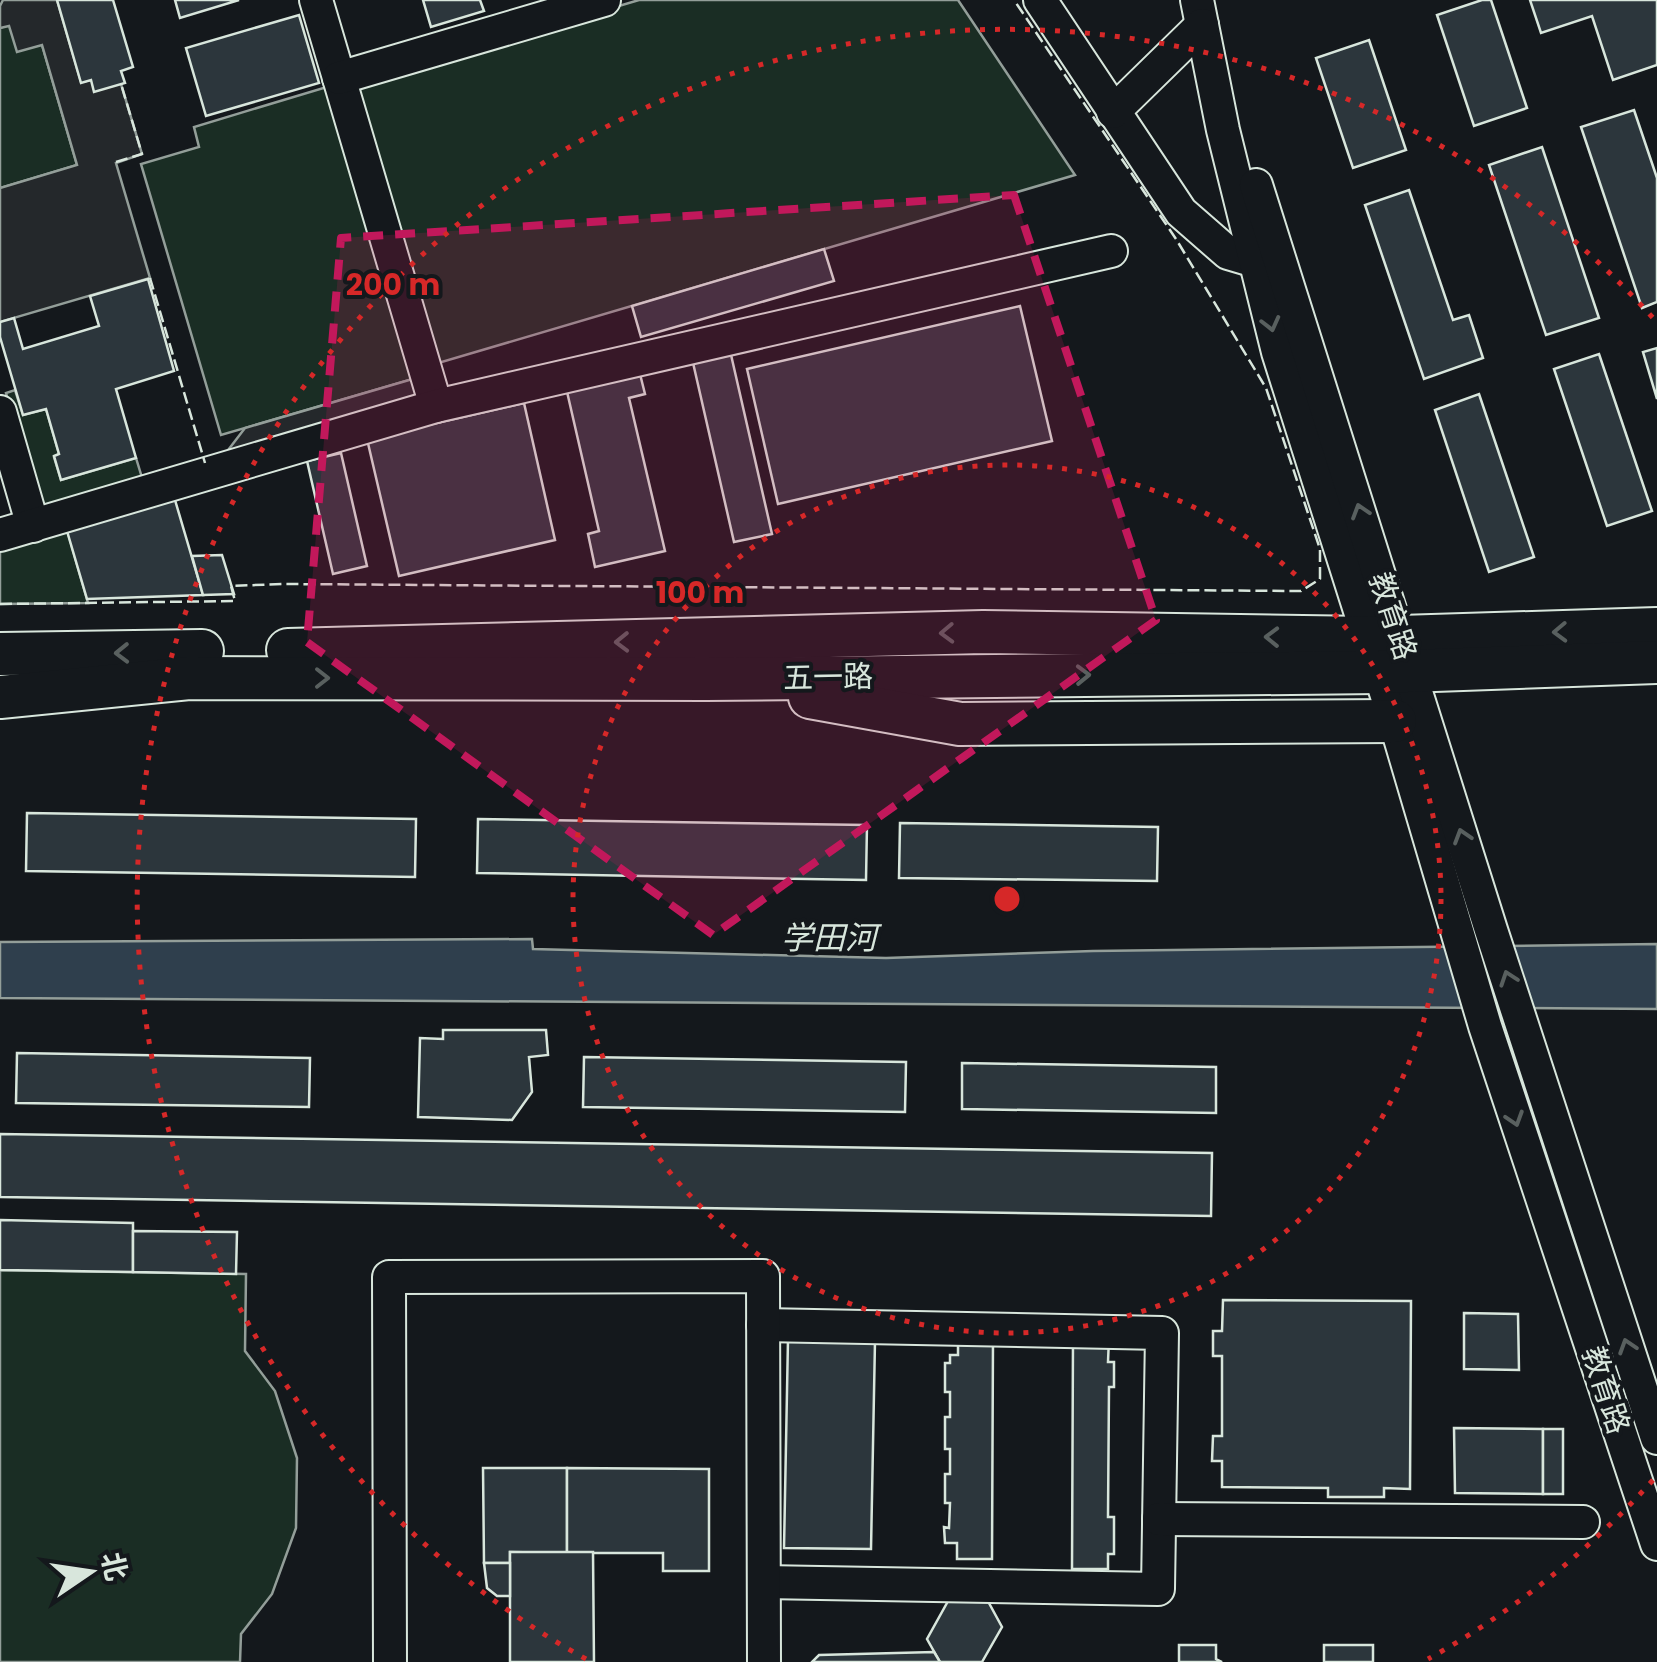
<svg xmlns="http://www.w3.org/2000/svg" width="1657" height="1662" font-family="Poppins,'Noto Sans SC',sans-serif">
	<rect width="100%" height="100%" fill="#14181c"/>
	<g fill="#1a2d24" stroke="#939e99" stroke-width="2.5">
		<path d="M639,0H958L1075,175L435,364L352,85Z"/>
		<path d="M8,25L42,45L77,165L0,188V28Z"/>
		<path d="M330,86L416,378L221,435L141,164L199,147L194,127Z"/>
		<path d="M15,390L23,415L46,409L59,454L54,457L61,480L136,458L143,481L41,512L6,393Z"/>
		<path d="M66,526L88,603L0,604V546Z"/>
		<path d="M0,1270L246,1274L245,1351L275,1391L297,1458L296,1528L272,1594L241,1634L240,1662H0Z"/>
	</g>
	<g fill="#24282b" stroke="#939e99" stroke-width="2.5">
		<path d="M3,0H57L81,82L91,80L121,84L142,154L116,163L150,278L0,322V188L77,165L42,45L17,52L9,26L0,28V6Z"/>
		<path d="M416,378L422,399L222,458L245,428Z"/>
	</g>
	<path fill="#2f3f4d" stroke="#939e99" stroke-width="2.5" d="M532,939L533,949L886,958L1093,951L1657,944V1009L0,998V942Z"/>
	<g fill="#2c363c" stroke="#d8e6dc" stroke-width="2.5">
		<path d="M57,0H113L133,67L121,71L125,83L94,92L91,80L81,83Z"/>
		<path d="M175,0H239L180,18Z"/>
		<path d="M423,0H480L484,11L431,27Z"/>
		<path d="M1482,0H1491L1527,108L1474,126L1437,15Z"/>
		<path d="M1530,0H1657V65L1613,80L1592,16L1541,33Z"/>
		<path d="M299,15L319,83L206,116L186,48Z"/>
		<path d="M1369,40L1406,150L1353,168L1316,58Z"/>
		<path d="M1634,110L1657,178V302L1642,308L1581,127Z"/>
		<path d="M1542,147L1599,318L1546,335L1489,165Z"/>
		<path d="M1409,190L1453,320L1469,315L1483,358L1424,379L1365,205Z"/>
		<path d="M824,249L834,281L641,337L632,306Z"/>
		<path d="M148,279L174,371L116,389L136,458L61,480L54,456L59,454L46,409L23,415L0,337V322L14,318L23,349L99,326L90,296Z"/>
		<path d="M1020,306L1052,441L778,504L747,369Z"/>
		<path d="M729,346L772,534L734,542L691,354Z"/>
		<path d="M1657,348V399L1643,352Z"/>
		<path d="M1599,354L1652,511L1607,526L1554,369Z"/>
		<path d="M638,366L645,394L629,398L665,551L595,567L588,534L599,531L565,383Z"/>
		<path d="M1479,394L1534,557L1489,572L1435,410Z"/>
		<path d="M524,403L555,540L399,576L367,439Z"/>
		<path d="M341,453L367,566L333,574L307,461Z"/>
		<path d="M175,500L203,595L87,599L67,531Z"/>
		<path d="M222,555L234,594L203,595L192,556Z"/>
		<path d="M27,813L416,819L415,877L26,871Z"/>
		<path d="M478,819L867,825L866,880L477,873Z"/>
		<path d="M900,823L1158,827L1157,881L899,878Z"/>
		<path d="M443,1030H546L548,1055L529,1057L532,1092L512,1120L418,1117L420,1038L443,1039Z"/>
		<path d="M17,1053L310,1058L309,1107L16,1103Z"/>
		<path d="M584,1057L906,1062L905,1112L583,1107Z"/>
		<path d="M962,1063L1216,1067V1113L962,1109Z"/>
		<path d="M0,1134L1212,1153L1211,1216L0,1197Z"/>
		<path d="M0,1220L133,1223V1272L0,1270Z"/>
		<path d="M133,1231L237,1232L236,1274L133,1272Z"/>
		<path d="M1223,1300L1411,1301L1410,1489L1384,1488V1497H1328V1488L1222,1487V1461H1212L1213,1436H1222V1356H1213V1331H1222Z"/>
		<path d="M1464,1313L1518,1314L1519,1370L1464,1369Z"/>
		<path d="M1073,1338H1109L1108,1362H1114V1387H1109L1108,1517H1114V1554H1108V1569H1072Z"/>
		<path d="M788,1339L875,1341L871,1549L784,1548Z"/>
		<path d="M958,1339H993L992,1559H957V1543H945L944,1527L949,1528L950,1503H945V1474H950V1449H945V1417H950V1392H945V1363H950V1355H958Z"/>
		<path d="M1454,1428L1543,1429V1494L1455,1493Z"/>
		<rect x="1543" y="1429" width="20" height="65"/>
		<path d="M483,1468H567V1553L510,1552V1563H484Z"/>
		<path d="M567,1468L709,1469V1571H663V1553H567Z"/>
		<path d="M510,1552H593L594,1662H510Z"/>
		<path d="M484,1563H510V1596H497L487,1588Z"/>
		<path d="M952,1594H984L1002,1627L982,1662H940L927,1639Z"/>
		<path d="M1179,1645H1216V1659L1222,1662H1179Z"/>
		<rect x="1324" y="1645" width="49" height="17"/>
		<path d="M934,1652L940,1662H812L819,1655Z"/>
	</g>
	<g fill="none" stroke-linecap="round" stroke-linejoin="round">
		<g stroke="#d8e6dc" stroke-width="36">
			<g id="minor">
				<path d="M316,0L436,406"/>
				<path d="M1040,0L1181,212L1228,253L1255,261"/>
				<path d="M1197,0L1223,130L1278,352L1395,721L1485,1026L1657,1544"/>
				<path d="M339,78L604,0"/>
				<path d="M1113,112L1202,25"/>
				<path d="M1256,185L1491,930L1657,1438"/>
				<path d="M0,412L33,526"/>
				<path d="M0,535L436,406L1111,251"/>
				<path d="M763,1325L1162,1333L1158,1589L764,1582"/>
				<path d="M1159,1519L1583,1522"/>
				<path d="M390,1662L389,1277L763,1276L764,1662"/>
			</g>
		</g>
		<g stroke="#d8e6dc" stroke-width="46">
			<g id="major">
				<path d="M288,650L983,632L1369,638L1657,629"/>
				<path d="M0,654L202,651"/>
				<path d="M0,697L189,678L706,679L1379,672L1657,662"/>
				<path d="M810,697L960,724L1395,721"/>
			</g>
		</g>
		<use href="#minor" stroke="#14181c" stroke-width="32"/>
		<use href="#major" stroke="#14181c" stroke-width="42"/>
		<g stroke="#d8e6dc" stroke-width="2.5" stroke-dasharray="12 5" stroke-linecap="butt">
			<path d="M116,162L142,154L121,84"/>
			<path d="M150,278L205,463"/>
			<path d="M0,604L235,601L231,586L283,584L1301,591L1320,579V549L1266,388L1176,239L1014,0"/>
		</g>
	</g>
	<defs><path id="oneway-chevron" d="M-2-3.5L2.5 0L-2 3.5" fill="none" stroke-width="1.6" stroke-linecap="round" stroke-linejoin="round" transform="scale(2.5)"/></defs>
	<g stroke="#59605f">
		<use href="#oneway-chevron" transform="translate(1271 324) rotate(76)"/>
		<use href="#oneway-chevron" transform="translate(1360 511) rotate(-107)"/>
		<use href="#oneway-chevron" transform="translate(1560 632) rotate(178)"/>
		<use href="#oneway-chevron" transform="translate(947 633) rotate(178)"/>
		<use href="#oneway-chevron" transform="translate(1272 637) rotate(-179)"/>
		<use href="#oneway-chevron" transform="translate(622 642) rotate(179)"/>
		<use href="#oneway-chevron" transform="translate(122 653) rotate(179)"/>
		<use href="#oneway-chevron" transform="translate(1083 675) rotate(-1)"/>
		<use href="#oneway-chevron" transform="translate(322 678)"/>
		<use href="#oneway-chevron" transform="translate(1462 836) rotate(-107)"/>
		<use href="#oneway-chevron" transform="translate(1508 978) rotate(-109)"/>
		<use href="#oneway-chevron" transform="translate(1515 1119) rotate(72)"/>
		<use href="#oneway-chevron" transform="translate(1627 1346) rotate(-108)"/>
	</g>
	<path fill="#c2185b" fill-opacity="0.2" stroke="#c2185b" stroke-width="8" stroke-dasharray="20 12" stroke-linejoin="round" d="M1014,195L1156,620L713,935L307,642L341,238Z"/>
	<g fill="none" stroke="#d62828" stroke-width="5" stroke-dasharray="5 10">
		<circle cx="1007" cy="899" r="434"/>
		<path d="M1653 1480A869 869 0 0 1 1428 1659M586 1659A869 869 0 1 1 1653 318"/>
	</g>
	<g text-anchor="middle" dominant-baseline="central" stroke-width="8" stroke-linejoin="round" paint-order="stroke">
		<g font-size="30" fill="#d8e6dc" stroke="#14181c">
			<text transform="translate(1393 616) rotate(72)">教育路</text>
			<text transform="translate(828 677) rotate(-1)">五一路</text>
			<text transform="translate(1606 1390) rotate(72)">教育路</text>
		</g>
		<g font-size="32" font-style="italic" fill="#d8e6dc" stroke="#14181c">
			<text x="829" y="937">学田河</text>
		</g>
	</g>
	<circle cx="1007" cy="899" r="15" fill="#d62828" stroke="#14181c" stroke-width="5"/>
	<g font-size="30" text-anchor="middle" font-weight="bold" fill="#d62828" stroke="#14181c" stroke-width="8" stroke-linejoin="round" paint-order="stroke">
		<text x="393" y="295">200 m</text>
		<text x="700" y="603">100 m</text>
	</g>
	<g transform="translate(90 1572) rotate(77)" stroke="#14181c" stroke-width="8" paint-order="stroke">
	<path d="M0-8L18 38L0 25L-18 38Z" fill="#d8e6dc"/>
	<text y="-15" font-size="28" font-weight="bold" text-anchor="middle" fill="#d8e6dc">北</text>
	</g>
</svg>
